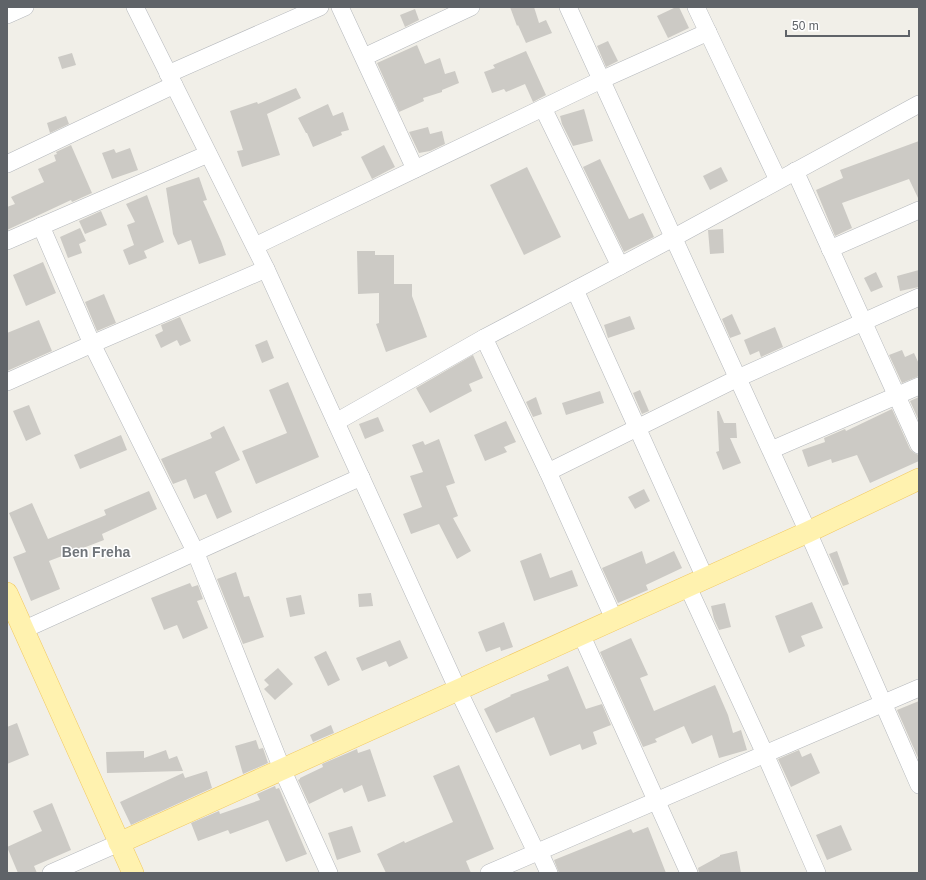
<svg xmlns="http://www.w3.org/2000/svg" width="926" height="880" font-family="Helvetica,sans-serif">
	<rect width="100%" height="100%" fill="#f1efe8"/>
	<g fill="#cccac5">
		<path d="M510,7H534L539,23L546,20L552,33L526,43L518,25L517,26Z"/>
		<path d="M676,7H679L689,28L668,38L657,16Z"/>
		<path d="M415,9L419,20L405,27L400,15Z"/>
		<path d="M608,41L618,61L606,67L597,46Z"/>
		<path d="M417,45L425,64L440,58L445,74L455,71L459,83L442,90V92L423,98L424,101L399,112L377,63Z"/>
		<path d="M526,51L546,95L533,102L525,84L506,92L504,89L492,93L484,72L495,68L493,65Z"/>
		<path d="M72,53L76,65L62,69L58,57Z"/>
		<path d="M296,88L301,98L267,114L280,155L242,167L237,151L243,150L230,111L257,102L258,104Z"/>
		<path d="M328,104L333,116L343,112L349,130L341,132L342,135L313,147L307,133H306L298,118Z"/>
		<path d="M584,109L593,141L573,146L562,124L560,116Z"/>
		<path d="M66,116L69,124L50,133L47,123Z"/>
		<path d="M428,127L430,134L442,131L445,144L430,151L419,153L409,132Z"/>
		<path d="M919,141V200L909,179L842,203L852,228L835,236L816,190L843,178L840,170Z"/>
		<path d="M71,145L92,193L72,202L71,200L7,230V207L15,204L11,197L44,182L38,169L56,161L54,155L57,154L56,152Z"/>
		<path d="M384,145L395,167L372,179L361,157Z"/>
		<path d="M130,148L138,170L112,179L102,153L114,149L116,153Z"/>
		<path d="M600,159L629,219L643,213L654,237L624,252L583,167Z"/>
		<path d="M527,167L561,237L524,255L490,185Z"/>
		<path d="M721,167L728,181L710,190L703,176Z"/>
		<path d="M199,177L207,200L203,201L221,241L226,255L199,264L191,240L178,245L173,234L166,188Z"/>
		<path d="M147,195L164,242L144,251L147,258L129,265L123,250L134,245L127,225L135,222L126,204Z"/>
		<path d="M101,211L107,225L85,234L79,221Z"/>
		<path d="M80,228L86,241L79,244L82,253L68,258L60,237Z"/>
		<path d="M723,229L724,253L710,254L708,230Z"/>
		<path d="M357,251H375V255H394V284H412V296L427,337L386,352L376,324L379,323V293L358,294Z"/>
		<path d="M43,262L56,293L26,306L13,275Z"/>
		<path d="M919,270V287L900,291L897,276Z"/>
		<path d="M876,272L883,287L871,292L864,278Z"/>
		<path d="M104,294L116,323L97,331L85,302Z"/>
		<path d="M732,314L741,334L730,338L722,319Z"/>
		<path d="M630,316L635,329L608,338L604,325Z"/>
		<path d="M180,317L191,341L180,346L177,340L161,348L155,335L163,331L161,325Z"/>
		<path d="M39,320L52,351L7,371V333Z"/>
		<path d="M775,327L783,347L761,357L759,351L750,355L744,340Z"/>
		<path d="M267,340L274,358L262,363L255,345Z"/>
		<path d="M902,350L905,357L914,353L919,364V376L902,383L889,355Z"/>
		<path d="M473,355L483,378L469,384L472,391L430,413L416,388Z"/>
		<path d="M288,382L319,457L256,484L242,451L287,433L269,390Z"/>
		<path d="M640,390L649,411L642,414L633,393Z"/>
		<path d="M600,391L604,403L566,415L562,403Z"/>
		<path d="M536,397L542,414L533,417L526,402Z"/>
		<path d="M919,397V421L910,401Z"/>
		<path d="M29,405L41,434L26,441L13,411Z"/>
		<path d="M892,409L910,449L914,453L919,455V461L870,483L857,455L832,463L831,459L808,467L802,450L825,442L824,438L845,429L846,431Z"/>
		<path d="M717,411H719L724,423H736L737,438H730L741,463L723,470L716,452L719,451Z"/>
		<path d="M378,417L384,431L365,439L359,424Z"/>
		<path d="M506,421L516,442L504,447L507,452L485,461L474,435Z"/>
		<path d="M224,426L240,460L215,472L232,512L217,519L206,494L194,499L186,479L173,484L161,459L212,438L210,433Z"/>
		<path d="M121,435L127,450L80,469L74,455Z"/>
		<path d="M439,439L455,483L446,486L458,516L453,518L471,551L457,559L439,524L411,534L403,514L422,507L410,476L423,472L412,445L423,441L425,445Z"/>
		<path d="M644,489L650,501L635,509L628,497Z"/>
		<path d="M149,491L157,509L102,534L104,540L49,561L60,589L31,601L13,557L26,552L9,513L32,503L48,539L106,515L104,510Z"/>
		<path d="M642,551L646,564L674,551L682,568L646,585L648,590L618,603L602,568Z"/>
		<path d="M837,551L849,584L843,586L829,554Z"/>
		<path d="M541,553L550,578L572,570L578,586L534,601L520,561Z"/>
		<path d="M236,572L244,597L249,596L264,637L243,644L217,579Z"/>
		<path d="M190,583L192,587L198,585L203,599L197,601L208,628L183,639L177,625L164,630L151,598Z"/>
		<path d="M371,593L373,606L359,607L358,594Z"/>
		<path d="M301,595L305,614L290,617L286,598Z"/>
		<path d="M812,602L823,628L801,636L805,646L789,653L775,616Z"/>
		<path d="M725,603L731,627L719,630L714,619L711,606Z"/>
		<path d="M504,622L513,647L501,651L500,647L486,652L478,632Z"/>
		<path d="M631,638L648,675L640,678L654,711L715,685L728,715L733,733L741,730L747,750L719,758L712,735L692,744L684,726L655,739L657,742L643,747L600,652Z"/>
		<path d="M400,640L408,658L389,667L386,661L362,671L356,658Z"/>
		<path d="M326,651L340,680L328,686L314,657Z"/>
		<path d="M568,666L586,709L602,704L611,725L593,732L597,744L582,750L580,744L550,756L534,717L496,733L484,709L511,696L510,695L549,680L547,675Z"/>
		<path d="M278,668L293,684L275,700L264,689L269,685L264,680Z"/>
		<path d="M919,701V760L897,710Z"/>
		<path d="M17,723L29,755L7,764V727Z"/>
		<path d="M331,725L334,733L313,742L310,735Z"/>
		<path d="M256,740L259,749L263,748L268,763L243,774L235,746Z"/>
		<path d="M357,749L358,753L370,749L386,796L368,802L362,785L344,793L342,788L309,804L298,780L300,779V778L323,767L322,764Z"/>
		<path d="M166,750L169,759L177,756L183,771L107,773L106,752L144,751V758Z"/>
		<path d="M799,750L802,757L811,753L820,773L791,787L778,759Z"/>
		<path d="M459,765L494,849L466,861L471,873H386L377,854L404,841L405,843L453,822L433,776Z"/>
		<path d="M207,771L212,788L131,825L120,802L183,773L185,778Z"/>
		<path d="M275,786L276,789L279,788L307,854L286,862L268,820L230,834L228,830L198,841L191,823L219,811L220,814L260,800L257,794Z"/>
		<path d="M52,803L71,850L34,866L37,873H18L7,847L42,831L33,811Z"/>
		<path d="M841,825L852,850L827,860L816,835Z"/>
		<path d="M352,826L361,852L337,860L328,833Z"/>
		<path d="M648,827L666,873H559L554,860L631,829L633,833Z"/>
		<path d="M737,851L741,873H699L698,868L720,856V855Z"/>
	</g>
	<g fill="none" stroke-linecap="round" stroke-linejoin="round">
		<g stroke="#b5b8bc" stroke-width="18">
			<g id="minor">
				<path d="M135,7L266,269L458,690L536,852"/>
				<path d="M340,7L415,169"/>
				<path d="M568,7L808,532L919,785"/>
				<path d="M696,7L778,180"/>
				<path d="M7,15L25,7"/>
				<path d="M364,57L471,7"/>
				<path d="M168,74L320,7"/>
				<path d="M543,108L620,266"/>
				<path d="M7,164L174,85"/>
				<path d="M795,171L919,445"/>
				<path d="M41,226L92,344L195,551L282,769L329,873"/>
				<path d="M7,241L208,154"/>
				<path d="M255,246L601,80L708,32"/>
				<path d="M830,249L919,210"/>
				<path d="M575,290L705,578"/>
				<path d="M484,338L548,472L614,619"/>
				<path d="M7,382L92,344L266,269"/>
				<path d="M336,422L484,338L673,238L919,104"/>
				<path d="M771,450L919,386"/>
				<path d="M548,472L738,378L919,297"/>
				<path d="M687,585L765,754L817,873"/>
				<path d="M23,630L361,477"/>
				<path d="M581,634L689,873"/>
				<path d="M539,851L549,873"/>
				<path d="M51,873L119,843"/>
				<path d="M489,873L765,754L919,688"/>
			</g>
		</g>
		<g stroke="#f2c960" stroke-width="22">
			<g id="major">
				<path d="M7,593L133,873"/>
				<path d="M119,843L808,532L919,479"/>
			</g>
		</g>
		<use href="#minor" stroke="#fff" stroke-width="17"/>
		<use href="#major" stroke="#fff2af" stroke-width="21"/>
	</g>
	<g text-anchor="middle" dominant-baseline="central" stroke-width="3" stroke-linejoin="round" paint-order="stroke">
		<g font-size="14" font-weight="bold" fill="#70757a" stroke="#fff">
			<text x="96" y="552">Ben Freha</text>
		</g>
	</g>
	<rect width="926" height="880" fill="none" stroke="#5f6368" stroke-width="16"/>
	<path d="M786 30v6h123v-6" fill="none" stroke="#5f6368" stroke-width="2"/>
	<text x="792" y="30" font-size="12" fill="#5f6368" stroke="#ffffff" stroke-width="3" paint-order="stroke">50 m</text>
</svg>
